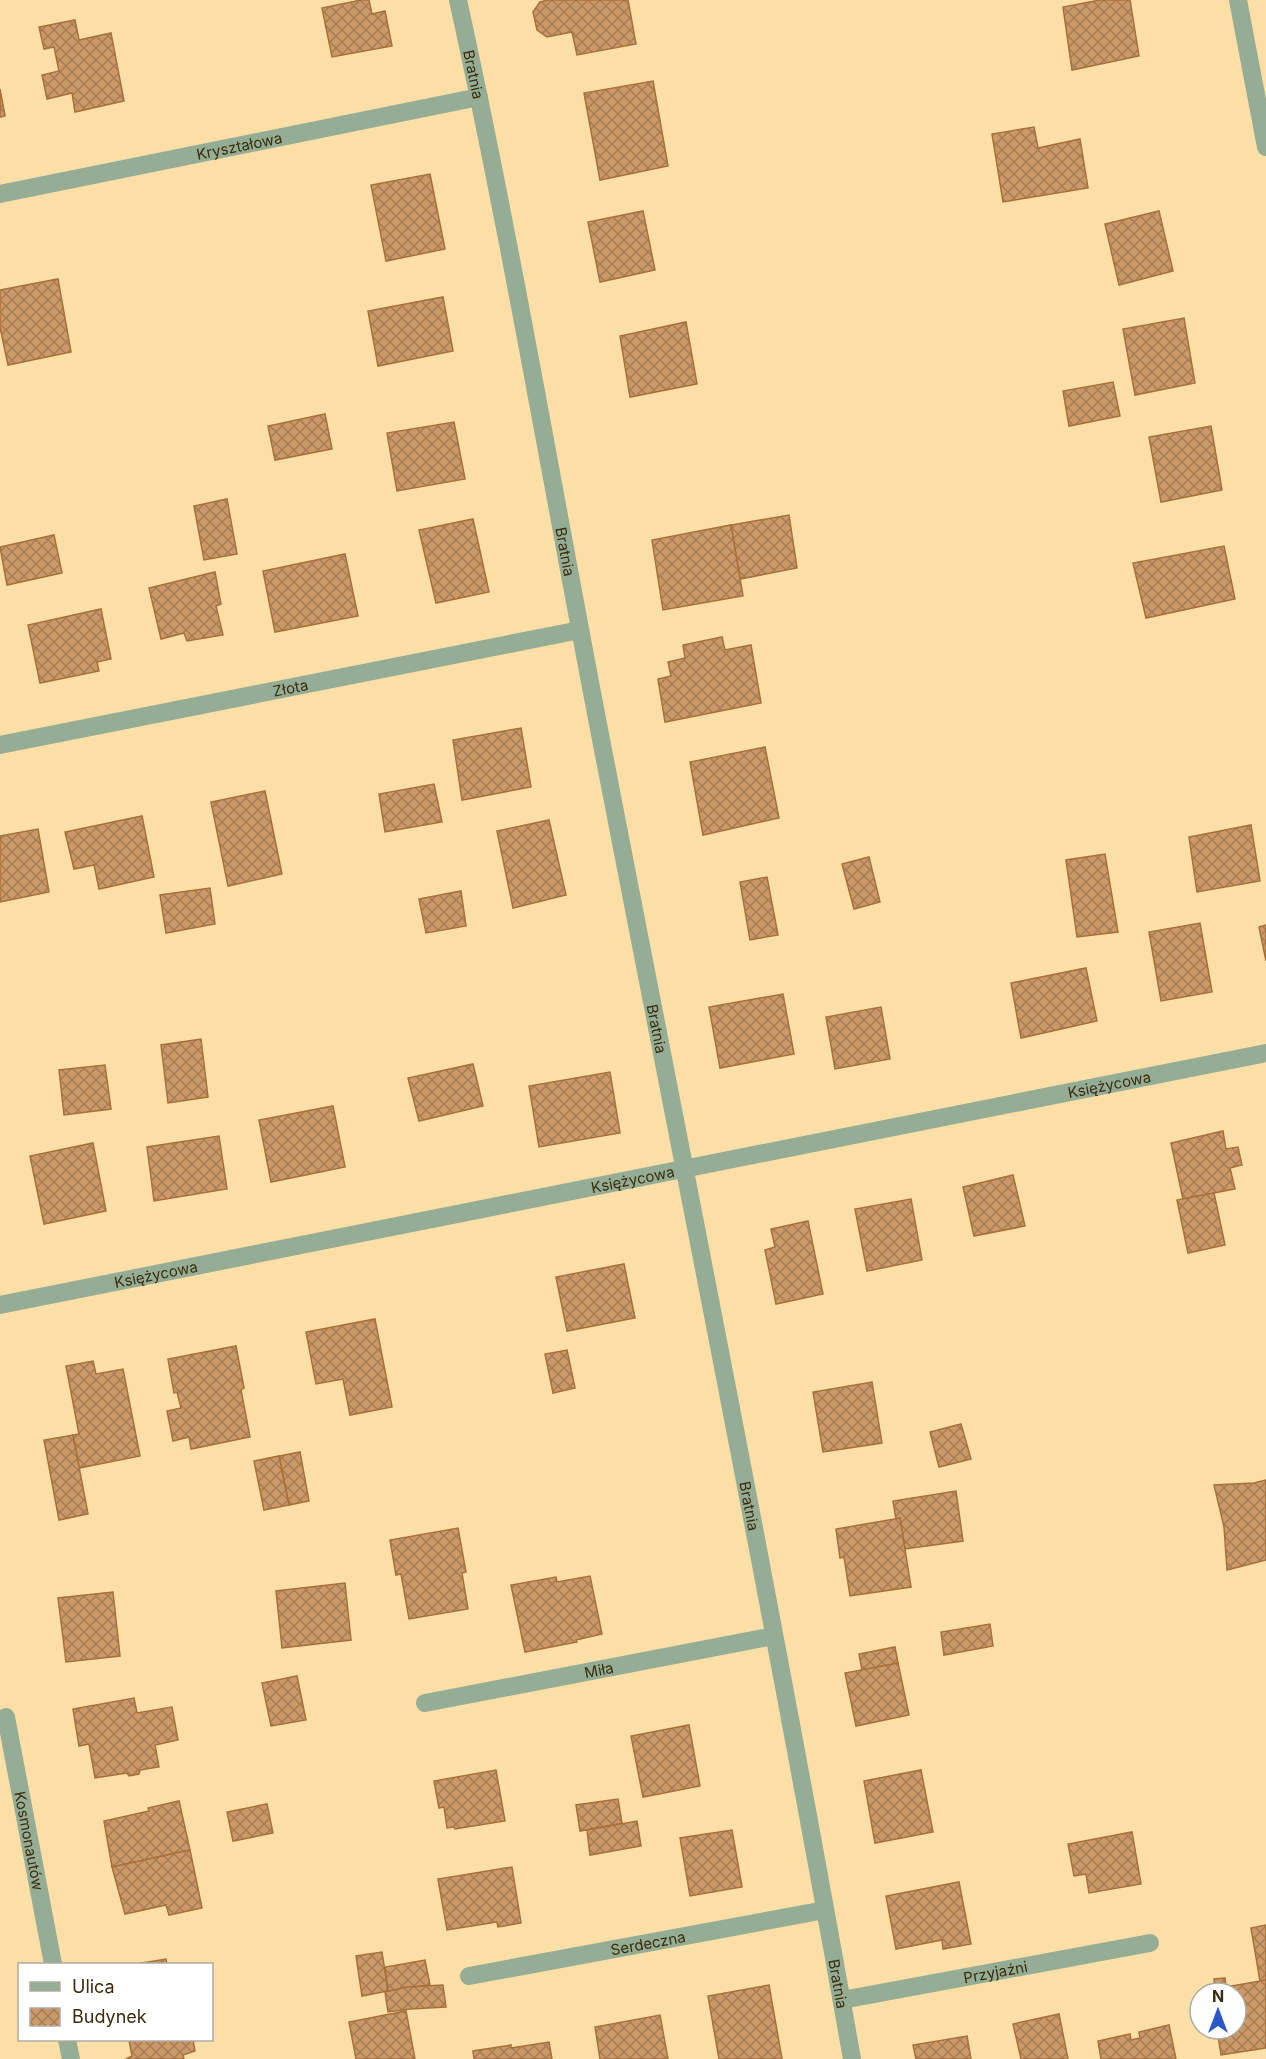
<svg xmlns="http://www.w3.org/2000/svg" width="1266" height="2059" font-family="Inter,sans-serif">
	<defs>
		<pattern id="building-cross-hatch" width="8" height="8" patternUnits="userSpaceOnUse" patternTransform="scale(1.5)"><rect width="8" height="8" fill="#cb9968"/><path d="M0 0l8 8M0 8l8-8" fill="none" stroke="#a67d54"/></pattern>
	</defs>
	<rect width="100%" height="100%" fill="#fbdfa6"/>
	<g fill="url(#building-cross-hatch)" stroke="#a77039" stroke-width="1.5">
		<path d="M361,0H369L372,14L385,11L392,46L332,57L322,8Z"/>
		<path d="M548,0H628L636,44L577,55L572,32L547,37L537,30L533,12L540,2Z"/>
		<path d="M1100,0H1130L1139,56L1072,70L1063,7Z"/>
		<path d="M75,20L79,40L111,33L124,101L75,112L72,93L47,99L42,75L59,71L54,47L44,49L39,27Z"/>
		<path d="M653,81L668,166L600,180L584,93Z"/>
		<path d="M0,89L5,116L0,117Z"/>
		<path d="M1034,127L1038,148L1080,139L1088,188L1003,202L992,134Z"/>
		<path d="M430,174L445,249L386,261L371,185Z"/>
		<path d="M643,211L655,270L600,282L588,222Z"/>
		<path d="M1159,211L1173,271L1119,285L1105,224Z"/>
		<path d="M58,279L71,352L8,365L0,327V290Z"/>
		<path d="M443,297L453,351L378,366L368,311Z"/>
		<path d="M1184,318L1195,383L1135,395L1123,329Z"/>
		<path d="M686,322L697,384L630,397L620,336Z"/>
		<path d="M1113,382L1120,416L1069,426L1063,391Z"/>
		<path d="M325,414L332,449L275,460L268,426Z"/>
		<path d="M454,422L465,479L397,491L387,433Z"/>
		<path d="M1211,426L1222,490L1161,502L1149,437Z"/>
		<path d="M227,499L237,554L204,560L194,506Z"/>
		<path d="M789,515L797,568L740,579L731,525Z"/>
		<path d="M473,519L489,592L436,603L419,530Z"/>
		<path d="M731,525L743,596L663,610L652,540Z"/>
		<path d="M54,535L62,573L7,585L0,547Z"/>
		<path d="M1224,546L1235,599L1146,618L1133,563Z"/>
		<path d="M345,554L358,616L275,632L263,571Z"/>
		<path d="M215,572L221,604L216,606L223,635L187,641L184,633L161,639L149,588Z"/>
		<path d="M101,609L111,659L97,662L99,671L40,683L28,625Z"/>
		<path d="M722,637L725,650L751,645L761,703L665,722L658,679L671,676L668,662L685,658L683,645Z"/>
		<path d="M521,728L531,787L462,800L453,740Z"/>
		<path d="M765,747L779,818L703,835L690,762Z"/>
		<path d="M434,784L442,822L385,832L379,794Z"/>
		<path d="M265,791L282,874L228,886L211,802Z"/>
		<path d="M142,816L154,877L99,889L94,865L74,869L65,832Z"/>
		<path d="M549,820L566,895L513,908L497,831Z"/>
		<path d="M1251,825L1260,881L1197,892L1189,837Z"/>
		<path d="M38,829L49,892L0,902V836Z"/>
		<path d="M1105,854L1118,932L1077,937L1066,860Z"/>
		<path d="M869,857L880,902L854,909L842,864Z"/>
		<path d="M767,877L778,935L750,940L740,882Z"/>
		<path d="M210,888L215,924L166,933L160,895Z"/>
		<path d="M461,891L466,926L426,933L419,899Z"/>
		<path d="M1200,923L1212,992L1161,1001L1149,932Z"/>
		<path d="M1266,925V961L1259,927Z"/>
		<path d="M1086,968L1097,1021L1021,1038L1011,983Z"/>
		<path d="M783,994L794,1054L720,1068L709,1007Z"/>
		<path d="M881,1007L890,1059L835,1069L826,1017Z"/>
		<path d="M201,1039L208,1097L168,1103L161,1045Z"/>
		<path d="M473,1064L483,1106L419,1121L408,1078Z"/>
		<path d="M105,1065L111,1109L64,1115L59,1070Z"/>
		<path d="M610,1072L620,1133L539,1147L529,1086Z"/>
		<path d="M333,1106L345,1167L271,1182L259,1120Z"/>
		<path d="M1223,1131L1226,1149L1238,1147L1242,1165L1230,1168L1235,1189L1183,1199L1171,1143Z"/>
		<path d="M219,1136L227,1189L154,1201L147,1147Z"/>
		<path d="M93,1143L106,1211L44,1224L30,1156Z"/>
		<path d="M1013,1175L1025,1226L974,1236L963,1187Z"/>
		<path d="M1214,1193L1225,1245L1188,1253L1177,1200Z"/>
		<path d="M911,1199L922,1260L867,1271L855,1209Z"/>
		<path d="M808,1221L823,1294L776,1304L765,1250L775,1247L771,1229Z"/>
		<path d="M624,1264L635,1318L567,1331L556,1277Z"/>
		<path d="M375,1319L392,1407L350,1415L343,1379L316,1384L306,1332Z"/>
		<path d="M236,1346L244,1388L241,1390L250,1437L191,1449L189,1437L173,1441L167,1411L181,1408L177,1392L174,1393L168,1359Z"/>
		<path d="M567,1350L575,1388L553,1393L545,1354Z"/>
		<path d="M93,1361L96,1374L123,1369L140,1456L79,1468L73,1435L79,1434L66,1366Z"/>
		<path d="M872,1382L882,1443L823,1452L813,1392Z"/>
		<path d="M961,1424L971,1459L939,1467L930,1432Z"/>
		<path d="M73,1435L88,1514L59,1520L44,1440Z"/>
		<path d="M300,1452L309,1501L289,1505L279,1456Z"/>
		<path d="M279,1456L289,1505L264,1510L254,1461Z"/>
		<path d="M1266,1480V1560L1227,1570L1224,1527L1214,1485L1254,1483Z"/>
		<path d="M956,1491L963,1541L905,1549L900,1518L896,1519L893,1501Z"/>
		<path d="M900,1518L911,1587L850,1596L844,1557L840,1558L836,1529Z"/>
		<path d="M458,1528L466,1572L462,1573L468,1609L409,1619L401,1574L396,1575L390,1540Z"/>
		<path d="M590,1576L602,1634L576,1640L577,1642L525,1652L511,1585L556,1577L557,1582Z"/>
		<path d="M345,1583L351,1640L282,1648L276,1591Z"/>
		<path d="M113,1592L120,1656L66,1662L58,1598Z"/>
		<path d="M990,1624L993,1646L944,1655L941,1632Z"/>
		<path d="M895,1647L898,1663L862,1670L859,1654Z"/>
		<path d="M898,1663L909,1715L856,1726L845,1673Z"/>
		<path d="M297,1676L306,1720L271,1726L262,1683Z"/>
		<path d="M134,1698L137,1713L172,1707L178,1740L155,1745L159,1767L140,1770L139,1774L129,1776L127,1773L95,1778L89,1744L79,1746L73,1709Z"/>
		<path d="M689,1725L700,1786L643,1797L631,1736Z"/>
		<path d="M496,1770L505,1821L455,1829L454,1827L447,1828L444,1807L439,1808L434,1781Z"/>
		<path d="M921,1770L933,1832L875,1843L864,1781Z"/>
		<path d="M618,1799L622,1823L580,1831L576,1805Z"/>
		<path d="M179,1801L190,1850L112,1867L104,1821L149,1811L148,1808Z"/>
		<path d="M267,1804L273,1833L233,1841L227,1812Z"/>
		<path d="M637,1821L641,1846L590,1855L587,1830Z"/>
		<path d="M732,1830L742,1887L690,1896L680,1838Z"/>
		<path d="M1132,1832L1141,1884L1089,1893L1086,1874L1074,1876L1068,1844Z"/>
		<path d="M190,1850L202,1908L169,1915L166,1905L125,1914L112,1867Z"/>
		<path d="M512,1867L521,1923L498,1927L497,1922L447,1930L438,1879Z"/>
		<path d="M959,1882L971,1944L943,1949L942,1940L896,1949L886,1896Z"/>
		<path d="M1266,1925V1980L1260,1981L1251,1928Z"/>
		<path d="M382,1952L388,1991L362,1996L356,1956Z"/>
		<path d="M166,1959L167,1964H136Z"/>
		<path d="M425,1960L430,1985L388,1991L385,1967Z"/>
		<path d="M1225,1978L1226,1987L1266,1980V2048L1221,2055L1217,2029H1236V1993H1213V1989L1215,1988L1214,1979Z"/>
		<path d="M443,1985L446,2007L410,2009L388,2012L385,1992L407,1987Z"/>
		<path d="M769,1985L782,2059H719L708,1996Z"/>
		<path d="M406,2011L415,2059H356L349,2022Z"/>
		<path d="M1059,2014L1068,2059H1021L1013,2024Z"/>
		<path d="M660,2015L668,2059H600L595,2027Z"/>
		<path d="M1169,2025L1176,2059H1101L1098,2041L1130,2034L1131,2040L1140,2038L1139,2032Z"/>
		<path d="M967,2036L971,2059H916L913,2045Z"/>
		<path d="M129,2040H193L195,2051L183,2055L184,2059H126L132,2056Z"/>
		<path d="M549,2042L552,2059H474L473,2051L511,2045V2048Z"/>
	</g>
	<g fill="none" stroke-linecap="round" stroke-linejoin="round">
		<g stroke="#95ad94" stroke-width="18">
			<path id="s1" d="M458,0C513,250 555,503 604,755C688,1189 775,1623 852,2059"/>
			<path d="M1238,0L1266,147"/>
			<path id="s2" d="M0,194L479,97"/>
			<path id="s3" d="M0,745L580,630"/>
			<path id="s4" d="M0,1305L1266,1053"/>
			<path id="s5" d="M425,1703L774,1636"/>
			<path id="s6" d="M6,1717L53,1964"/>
			<path id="s7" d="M469,1976L825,1910"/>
			<path id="s8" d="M842,2000L1150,1943"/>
			<path d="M67,2040L71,2059"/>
		</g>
	</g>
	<g text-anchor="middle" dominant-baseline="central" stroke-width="5" stroke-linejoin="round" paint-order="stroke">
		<g font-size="15" fill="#3a2c0e" stroke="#fff">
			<text stroke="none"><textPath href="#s1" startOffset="76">Bratnia</textPath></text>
			<text stroke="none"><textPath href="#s2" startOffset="244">Kryształowa</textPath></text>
			<text stroke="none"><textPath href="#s1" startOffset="562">Bratnia</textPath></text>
			<text stroke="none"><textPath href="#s3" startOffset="296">Złota</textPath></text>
			<text stroke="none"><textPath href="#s1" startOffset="1048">Bratnia</textPath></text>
			<text stroke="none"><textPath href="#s4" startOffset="1131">Księżycowa</textPath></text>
			<text stroke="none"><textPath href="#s4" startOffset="645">Księżycowa</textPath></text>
			<text stroke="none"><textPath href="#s4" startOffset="159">Księżycowa</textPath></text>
			<text stroke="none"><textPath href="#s1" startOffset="1534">Bratnia</textPath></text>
			<text stroke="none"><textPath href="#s5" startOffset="177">Miła</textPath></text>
			<text stroke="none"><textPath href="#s6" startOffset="126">Kosmonautów</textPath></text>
			<text stroke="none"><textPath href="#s7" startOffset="182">Serdeczna</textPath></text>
			<text stroke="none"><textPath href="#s8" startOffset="156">Przyjaźni</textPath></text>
			<text stroke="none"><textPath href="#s1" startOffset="2020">Bratnia</textPath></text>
		</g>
	</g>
	<rect x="18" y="1963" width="195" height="78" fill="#ffffff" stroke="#b0ab9f" stroke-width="1.5"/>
	<rect x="30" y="1982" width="30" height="9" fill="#95ad94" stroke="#b0ab9f" stroke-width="1.5"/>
	<text x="72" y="1993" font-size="18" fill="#3a2c0e">Ulica</text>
	<rect x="30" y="2008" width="30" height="18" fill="url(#building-cross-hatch)" stroke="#b0ab9f" stroke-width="1.5"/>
	<text x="72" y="2023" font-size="18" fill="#3a2c0e">Budynek</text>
	<g transform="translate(1218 2011)"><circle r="28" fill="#ffffff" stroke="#b0ab9f" stroke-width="1.5"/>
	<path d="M0-4.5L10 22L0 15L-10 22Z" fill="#2c58c7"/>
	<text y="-9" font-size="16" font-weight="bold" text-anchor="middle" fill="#3a2c0e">N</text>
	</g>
</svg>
